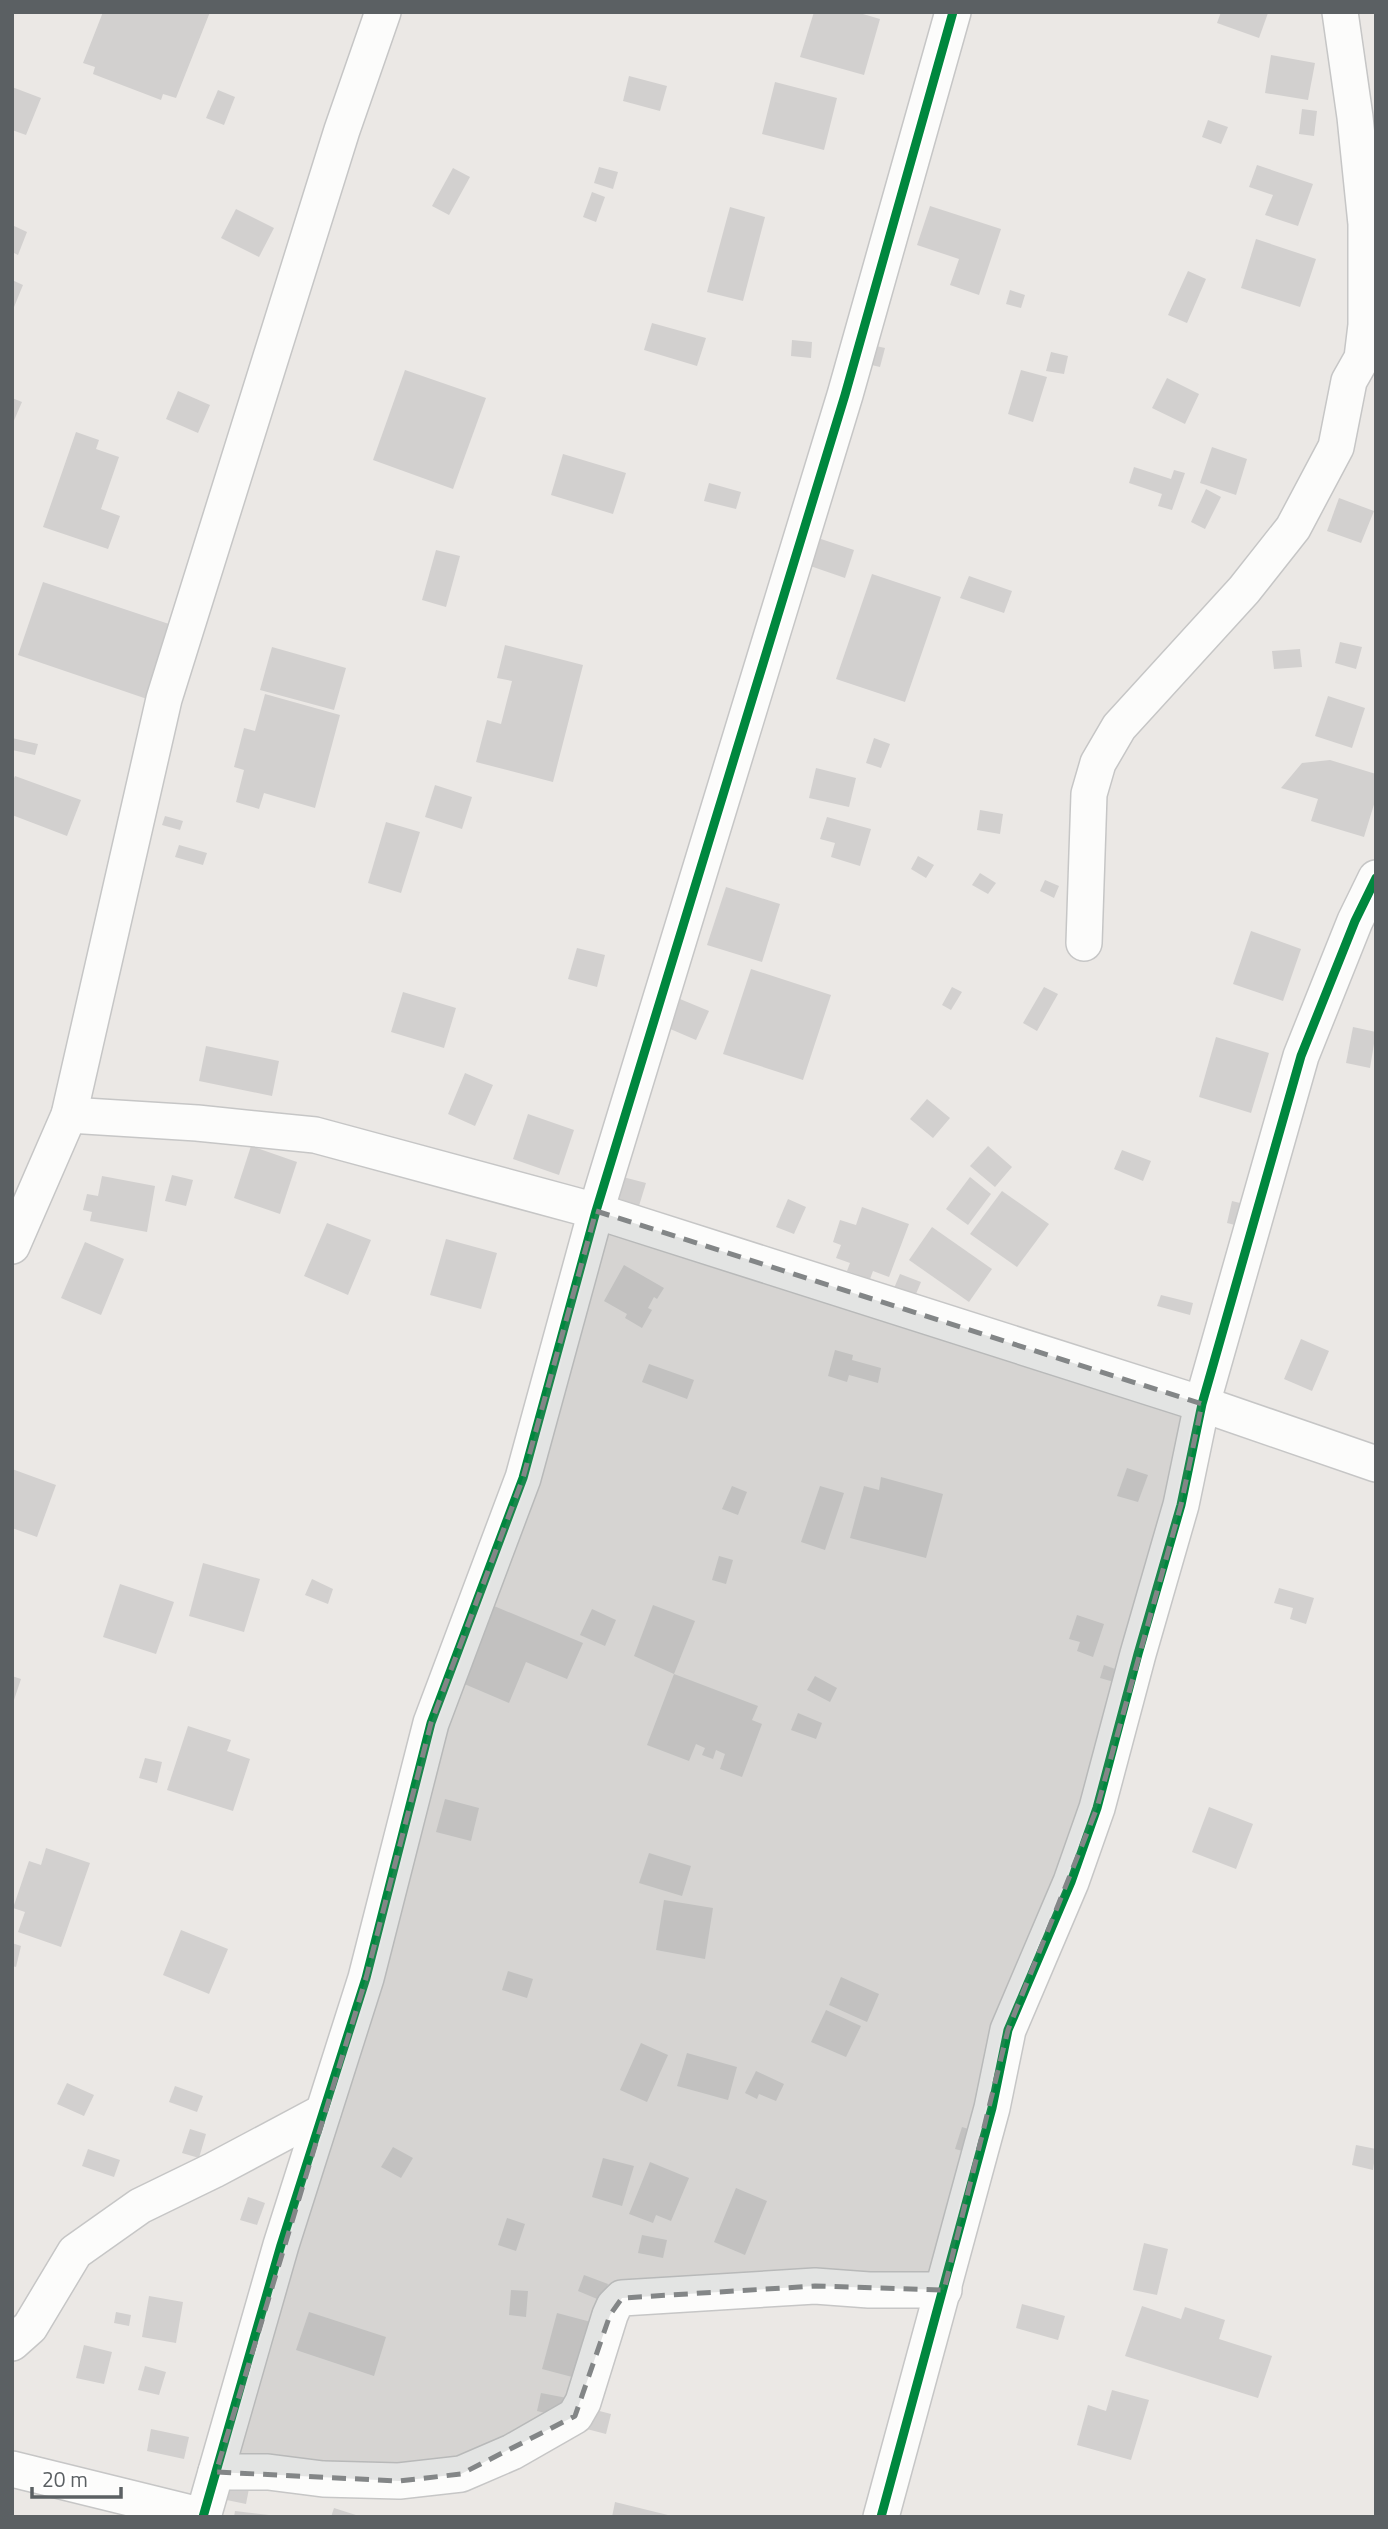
<svg xmlns="http://www.w3.org/2000/svg" width="1388" height="2529" font-family="'Titillium Web',sans-serif">
	<rect width="100%" height="100%" fill="#ebe8e5"/>
	<g fill="#d2d0cf">
		<path d="M103,12H210L176,98L163,94L161,100L93,74L95,67L83,63Z"/>
		<path d="M814,12H856L880,19L864,75L800,57Z"/>
		<path d="M1221,12H1265L1268,13L1259,38L1217,23Z"/>
		<path d="M1271,55L1315,63L1308,100L1265,93Z"/>
		<path d="M629,76L667,86L660,111L623,101Z"/>
		<path d="M775,82L837,98L824,150L762,134Z"/>
		<path d="M12,87L41,98L26,135L12,130Z"/>
		<path d="M218,90L235,97L224,125L206,118Z"/>
		<path d="M1302,109L1317,111L1314,136L1299,134Z"/>
		<path d="M1208,120L1228,127L1221,144L1202,137Z"/>
		<path d="M1257,165L1313,184L1298,226L1265,215L1273,195L1249,187Z"/>
		<path d="M599,167L618,172L613,189L594,183Z"/>
		<path d="M453,168L470,177L449,215L432,206Z"/>
		<path d="M592,192L605,197L596,222L583,217Z"/>
		<path d="M930,206L1001,229L979,295L950,285L959,259L917,245Z"/>
		<path d="M730,207L765,217L743,301L707,292Z"/>
		<path d="M236,209L274,228L259,257L221,238Z"/>
		<path d="M12,225L27,232L18,255L12,252Z"/>
		<path d="M1256,239L1316,259L1300,307L1241,288Z"/>
		<path d="M1188,271L1206,279L1187,323L1168,315Z"/>
		<path d="M12,280L23,285L12,312Z"/>
		<path d="M1010,290L1025,295L1021,308L1006,304Z"/>
		<path d="M652,323L706,338L697,366L644,350Z"/>
		<path d="M792,340L812,342L811,358L791,356Z"/>
		<path d="M867,344L885,348L880,367L863,363Z"/>
		<path d="M1051,352L1068,356L1064,374L1046,371Z"/>
		<path d="M405,370L486,398L453,489L373,460Z"/>
		<path d="M1021,370L1047,377L1033,422L1008,414Z"/>
		<path d="M1167,378L1199,394L1185,424L1152,408Z"/>
		<path d="M178,391L210,405L198,433L166,419Z"/>
		<path d="M12,398L22,402L12,425Z"/>
		<path d="M76,432L99,440L96,449L119,457L101,509L120,516L108,549L43,527Z"/>
		<path d="M1212,447L1247,459L1236,495L1200,483Z"/>
		<path d="M563,454L626,473L613,514L551,495Z"/>
		<path d="M1134,467L1171,479L1174,470L1185,473L1172,510L1158,506L1162,494L1129,483Z"/>
		<path d="M709,483L741,492L736,509L704,501Z"/>
		<path d="M1206,489L1221,497L1205,529L1191,522Z"/>
		<path d="M1339,498L1374,511L1361,543L1327,531Z"/>
		<path d="M803,533L854,550L845,578L793,560Z"/>
		<path d="M436,550L460,556L446,607L422,600Z"/>
		<path d="M872,574L941,597L905,702L836,679Z"/>
		<path d="M969,576L1012,591L1004,613L960,598Z"/>
		<path d="M43,582L175,626L150,700L18,655Z"/>
		<path d="M1340,642L1362,647L1356,669L1335,663Z"/>
		<path d="M505,645L583,665L553,782L476,762L487,720L501,724L512,681L497,678Z"/>
		<path d="M272,647L346,668L334,710L260,690Z"/>
		<path d="M1300,649L1302,667L1274,669L1272,651Z"/>
		<path d="M265,694L340,715L315,808L264,793L259,809L236,802L244,770L234,767L244,728L255,731Z"/>
		<path d="M1328,696L1365,708L1352,748L1315,736Z"/>
		<path d="M12,738L38,744L35,755L12,750Z"/>
		<path d="M874,738L890,744L881,768L866,763Z"/>
		<path d="M1330,760L1376,774V798L1364,837L1311,821L1318,799L1281,788L1302,763Z"/>
		<path d="M816,768L856,778L849,807L809,798Z"/>
		<path d="M15,776L81,800L67,836L12,815V783Z"/>
		<path d="M435,785L472,797L462,829L425,817Z"/>
		<path d="M980,810L1003,814L1000,834L977,830Z"/>
		<path d="M165,816L183,821L180,830L162,825Z"/>
		<path d="M827,817L871,829L860,866L831,857L835,843L820,839Z"/>
		<path d="M386,822L420,832L401,893L368,883Z"/>
		<path d="M179,845L207,853L203,865L175,857Z"/>
		<path d="M918,856L934,865L926,878L911,869Z"/>
		<path d="M980,873L996,883L988,894L972,885Z"/>
		<path d="M1045,880L1059,886L1054,898L1040,891Z"/>
		<path d="M726,887L780,904L762,962L707,945Z"/>
		<path d="M1251,931L1301,949L1283,1001L1233,984Z"/>
		<path d="M577,948L605,955L597,987L568,979Z"/>
		<path d="M751,969L831,995L803,1080L723,1054Z"/>
		<path d="M952,987L962,992L951,1010L942,1005Z"/>
		<path d="M1044,987L1058,994L1037,1031L1023,1023Z"/>
		<path d="M403,992L456,1008L444,1048L391,1032Z"/>
		<path d="M680,999L709,1011L696,1040L668,1028Z"/>
		<path d="M1353,1027L1376,1032L1370,1068L1346,1063Z"/>
		<path d="M1216,1037L1269,1053L1251,1113L1199,1097Z"/>
		<path d="M206,1046L279,1061L272,1096L199,1081Z"/>
		<path d="M465,1073L493,1085L475,1126L448,1114Z"/>
		<path d="M927,1099L950,1118L933,1138L910,1119Z"/>
		<path d="M528,1114L574,1130L559,1175L513,1159Z"/>
		<path d="M251,1146L297,1162L280,1214L234,1198Z"/>
		<path d="M988,1146L1012,1167L995,1187L970,1166Z"/>
		<path d="M1122,1150L1151,1161L1143,1181L1114,1169Z"/>
		<path d="M172,1175L193,1180L186,1206L165,1201Z"/>
		<path d="M102,1176L155,1186L147,1232L90,1221L92,1212L83,1210L87,1194L98,1196Z"/>
		<path d="M623,1177L646,1183L639,1206L617,1199Z"/>
		<path d="M970,1177L991,1194L968,1225L946,1209Z"/>
		<path d="M1002,1191L1049,1224L1017,1267L970,1234Z"/>
		<path d="M788,1199L806,1207L794,1234L776,1227Z"/>
		<path d="M1232,1201L1252,1206L1247,1228L1227,1223Z"/>
		<path d="M862,1207L909,1224L889,1277L873,1271L870,1279L847,1271L850,1263L836,1258L841,1245L833,1242L840,1220L856,1225Z"/>
		<path d="M327,1223L371,1240L348,1295L304,1276Z"/>
		<path d="M932,1227L992,1269L969,1302L909,1260Z"/>
		<path d="M446,1239L497,1253L481,1309L430,1295Z"/>
		<path d="M85,1242L124,1259L101,1315L61,1298Z"/>
		<path d="M624,1265L664,1288L657,1299L654,1297L648,1308L652,1310L642,1328L625,1318L627,1314L604,1301Z"/>
		<path d="M900,1274L921,1282L913,1301L892,1293Z"/>
		<path d="M1161,1295L1193,1303L1190,1315L1157,1306Z"/>
		<path d="M1301,1339L1329,1351L1312,1391L1284,1379Z"/>
		<path d="M835,1350L853,1355L852,1360L881,1368L878,1383L849,1375L847,1382L828,1376Z"/>
		<path d="M649,1364L694,1380L687,1399L642,1382Z"/>
		<path d="M1127,1468L1148,1475L1138,1502L1117,1496Z"/>
		<path d="M12,1469L56,1485L37,1537L12,1528Z"/>
		<path d="M881,1477L943,1494L926,1558L850,1538L864,1486L879,1490Z"/>
		<path d="M732,1486L747,1492L738,1515L722,1509Z"/>
		<path d="M820,1486L844,1493L825,1550L801,1542Z"/>
		<path d="M719,1556L733,1560L726,1584L712,1580Z"/>
		<path d="M203,1563L260,1579L244,1632L189,1616Z"/>
		<path d="M312,1579L333,1589L328,1604L305,1595Z"/>
		<path d="M120,1584L174,1602L156,1654L103,1637Z"/>
		<path d="M1279,1588L1314,1598L1306,1624L1290,1619L1293,1608L1274,1603Z"/>
		<path d="M653,1605L695,1621L674,1674L634,1656Z"/>
		<path d="M494,1606L583,1643L567,1679L526,1662L509,1703L462,1683Z"/>
		<path d="M592,1609L616,1620L605,1646L580,1635Z"/>
		<path d="M1077,1615L1104,1624L1093,1657L1077,1651L1080,1642L1069,1639Z"/>
		<path d="M1104,1665L1118,1670L1114,1682L1100,1678Z"/>
		<path d="M674,1674L758,1706L752,1720L762,1724L742,1777L720,1769L725,1754L716,1750L713,1759L702,1755L705,1748L696,1744L689,1761L647,1745Z"/>
		<path d="M12,1676L21,1679L13,1703H12Z"/>
		<path d="M815,1676L837,1688L830,1702L807,1690Z"/>
		<path d="M798,1713L822,1723L816,1739L791,1730Z"/>
		<path d="M188,1726L231,1740L227,1751L250,1759L233,1811L167,1790Z"/>
		<path d="M145,1758L162,1762L157,1783L139,1778Z"/>
		<path d="M445,1799L479,1808L471,1841L436,1832Z"/>
		<path d="M1209,1807L1253,1824L1236,1869L1192,1852Z"/>
		<path d="M46,1848L90,1863L61,1947L18,1932L25,1912L13,1908L29,1861L41,1865Z"/>
		<path d="M649,1853L691,1866L682,1896L639,1883Z"/>
		<path d="M664,1900L713,1908L705,1959L656,1950Z"/>
		<path d="M181,1930L228,1949L209,1994L163,1975Z"/>
		<path d="M12,1943L21,1946L16,1967L12,1966Z"/>
		<path d="M508,1971L533,1979L527,1998L502,1990Z"/>
		<path d="M841,1977L879,1994L867,2022L829,2005Z"/>
		<path d="M826,2010L861,2026L846,2057L811,2042Z"/>
		<path d="M641,2043L668,2055L647,2102L620,2090Z"/>
		<path d="M687,2053L737,2067L728,2100L677,2086Z"/>
		<path d="M756,2071L784,2084L776,2101L759,2094L757,2099L745,2093Z"/>
		<path d="M67,2083L94,2095L84,2116L57,2104Z"/>
		<path d="M175,2086L203,2096L197,2112L169,2102Z"/>
		<path d="M962,2127L981,2133L974,2154L955,2149Z"/>
		<path d="M190,2129L206,2134L199,2158L182,2153Z"/>
		<path d="M1356,2145L1376,2149L1373,2170L1352,2165Z"/>
		<path d="M393,2147L413,2158L401,2178L381,2167Z"/>
		<path d="M88,2149L120,2160L114,2177L82,2166Z"/>
		<path d="M603,2158L634,2166L622,2206L592,2197Z"/>
		<path d="M650,2162L689,2178L671,2221L656,2215L653,2223L629,2214Z"/>
		<path d="M736,2188L767,2201L745,2255L714,2242Z"/>
		<path d="M248,2197L265,2203L257,2225L240,2220Z"/>
		<path d="M507,2218L525,2224L516,2251L498,2245Z"/>
		<path d="M642,2235L667,2240L663,2258L638,2253Z"/>
		<path d="M1144,2243L1168,2249L1157,2295L1133,2290Z"/>
		<path d="M584,2275L608,2284L602,2301L578,2291Z"/>
		<path d="M511,2290L528,2291L526,2317L509,2315Z"/>
		<path d="M149,2296L183,2302L176,2343L142,2337Z"/>
		<path d="M1022,2304L1065,2316L1058,2340L1016,2328Z"/>
		<path d="M1142,2306L1181,2319L1185,2307L1225,2320L1219,2339L1272,2356L1258,2398L1125,2356Z"/>
		<path d="M116,2312L131,2315L129,2326L114,2323Z"/>
		<path d="M309,2312L386,2337L374,2376L296,2350Z"/>
		<path d="M557,2313L591,2322L576,2378L542,2369Z"/>
		<path d="M84,2345L112,2352L104,2384L76,2378Z"/>
		<path d="M145,2366L166,2372L159,2395L138,2390Z"/>
		<path d="M1112,2390L1149,2400L1131,2460L1077,2445L1088,2405L1106,2411Z"/>
		<path d="M541,2393L567,2398L563,2417L537,2411Z"/>
		<path d="M584,2407L611,2414L606,2434L579,2427Z"/>
		<path d="M151,2429L189,2437L184,2459L147,2451Z"/>
		<path d="M222,2473L251,2478L246,2504L217,2498Z"/>
		<path d="M615,2502L672,2516V2517H612Z"/>
		<path d="M334,2508L359,2516V2517H331Z"/>
		<path d="M235,2511L269,2515V2517H234Z"/>
	</g>
	<g fill="none" stroke-linecap="round" stroke-linejoin="round">
		<g stroke="#c6c6c6" stroke-width="38">
			<g id="minor">
				<path d="M1084,943L1089,794L1098,763L1119,727L1244,590L1293,528L1336,447L1349,381L1362,358L1366,325V224L1355,117L1340,12"/>
				<path d="M69,1115L197,1123L315,1135L596,1211L1202,1404L1376,1464"/>
				<path d="M12,1246L69,1115L164,699L342,130L383,12"/>
				<path d="M12,2343L30,2327L75,2252L140,2206L214,2170L323,2112"/>
				<path d="M12,2469L203,2516"/>
				<path d="M216,2472H268L323,2479L399,2481L461,2474L512,2452L575,2416L583,2402L610,2315L614,2306L622,2298L815,2286L869,2290H944"/>
				<path d="M203,2517L281,2245L366,1978L431,1723L523,1478L596,1211L845,395L953,12"/>
				<path d="M881,2517L992,2108L1008,2030L1071,1882L1097,1808L1138,1654L1181,1505L1202,1404L1301,1056L1355,921L1376,878"/>
			</g>
		</g>
		<use href="#minor" stroke="#fcfcfb" stroke-width="35"/>
		<g stroke="#fff" stroke-width="13">
			<g id="cycleway">
				<path d="M203,2517L281,2245L366,1978L431,1723L523,1478L596,1211L845,395L953,12"/>
				<path d="M881,2517L992,2108L1008,2030L1071,1882L1097,1808L1138,1654L1181,1505L1202,1404L1301,1056L1355,921L1376,878"/>
			</g>
		</g>
		<use href="#cycleway" stroke="#00873e" stroke-width="9"/>
	</g>
	<path fill="#838687" fill-opacity="0.2" stroke="#838687" stroke-width="5" stroke-dasharray="14 9" stroke-linejoin="round" d="M596,1211L1202,1404L1181,1505L1097,1808L1008,2030L944,2290L815,2286L622,2298L610,2315L575,2416L461,2474L399,2481L216,2472L366,1978L431,1723L523,1478Z"/>
	<rect width="1388" height="2529" fill="none" stroke="#5b6063" stroke-width="28"/>
	<path d="M32 2487v10h89v-10" fill="none" stroke="#5b6063" stroke-width="3.5"/>
	<text x="42" y="2487" font-size="21" fill="#5b6063" stroke="#ffffff" stroke-width="5" paint-order="stroke">20 m</text>
</svg>
